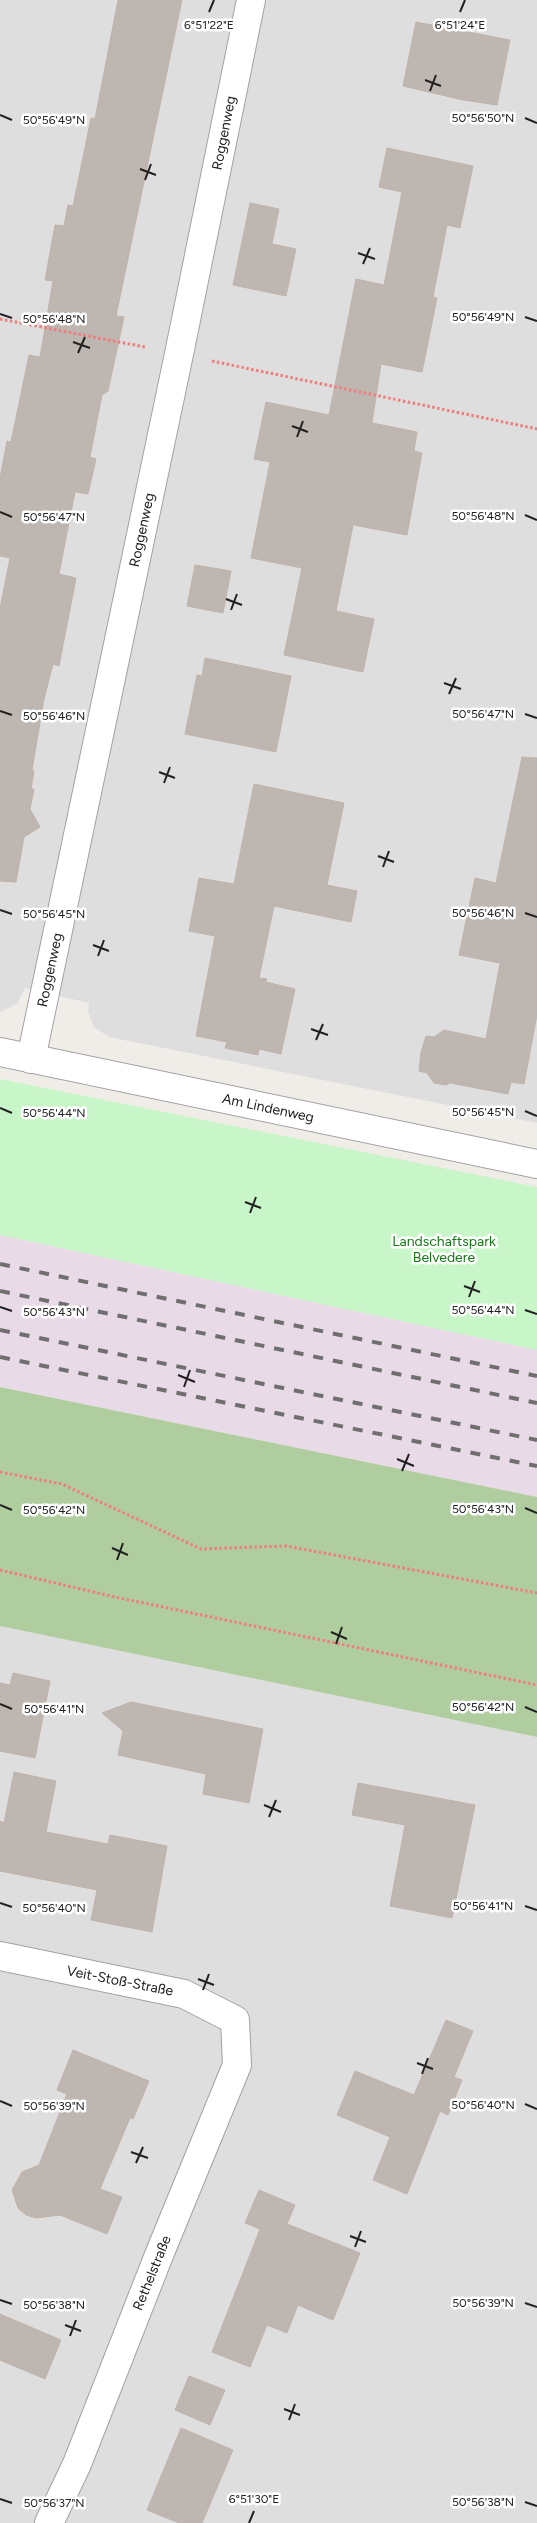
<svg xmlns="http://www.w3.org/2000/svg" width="537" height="2523" font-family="Figtree,sans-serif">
	<rect width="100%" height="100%" fill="#f0ede8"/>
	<g fill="#dfdede">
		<path d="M0,0H537V1123L109,1037L94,1027L88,1012L89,1003L25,988L17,1004L0,1012Z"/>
		<path d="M0,1626L537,1737V2523H0Z"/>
	</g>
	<path fill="#e9dae7" d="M0,1235L537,1350V1497L0,1387Z"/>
	<path fill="#b0cda0" d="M0,1387L537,1497V1737L0,1626Z"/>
	<path fill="#c9f6c9" d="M0,1079L537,1187V1350L0,1235Z"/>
	<g fill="#beb6b1" stroke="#c1b3ab">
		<path d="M118,0H182L116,316L124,317L108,391L102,395L90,457L96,459L88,494L75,492L59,574L76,578L59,666L53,664L44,699L32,770L34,771L31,789H34L30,809L40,827L24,837L16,882L0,881V608L10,558L0,556V478L7,441L11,442L29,355L40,357L53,281L45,280L55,225L64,226L68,205L73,206L91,118L95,119Z"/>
		<path d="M416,22L510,40L497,105L463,100L403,86Z"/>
		<path d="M387,148L473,166L460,228L447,225L433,297L437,298L422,372L381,364L372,423L417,432L414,451L422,453L407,535L353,525L336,611L374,619L363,672L284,655L302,568L251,558L270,462L254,459L266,402L329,415L356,279L384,285L402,192L379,187Z"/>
		<path d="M250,203L279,209L272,244L296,249L286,296L233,285Z"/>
		<path d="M195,565L231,571L223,613L187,606Z"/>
		<path d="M205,658L291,676L276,752L185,734L197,675L202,676Z"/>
		<path d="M522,757L537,758V1015L524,1084L511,1082L508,1094L450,1083L446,1085L434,1083L427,1073L419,1071L421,1052L426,1036L434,1037L444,1030L486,1039L500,963L459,955L475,878L496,883Z"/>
		<path d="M254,784L344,803L327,885L357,891L351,922L274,906L259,978L267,979L266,982L295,989L281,1054L259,1049L258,1055L225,1048L227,1042L196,1036L215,936L189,931L199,878L234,884Z"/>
		<path d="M13,1673L50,1681L35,1758L0,1751V1683L10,1685Z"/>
		<path d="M131,1702L263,1729L249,1803L203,1794L206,1774L118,1755L123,1731L102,1713Z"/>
		<path d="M14,1772L56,1781L46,1832L108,1844L110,1835L167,1846L152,1932L91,1920L97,1890L0,1871V1821L4,1823Z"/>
		<path d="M358,1783L475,1805L452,1918L390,1906L405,1825L352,1815Z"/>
		<path d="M446,2020L473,2031L454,2077L462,2080L448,2115L440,2111L407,2194L373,2180L390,2137L337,2115L355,2071L414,2095Z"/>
		<path d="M73,2050L149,2081L133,2119L130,2118L100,2189L122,2197L107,2234L60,2215L36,2218L26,2215L18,2208L12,2190L22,2172L39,2165L67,2094L57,2090Z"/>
		<path d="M259,2190L295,2205L287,2224L360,2253L333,2320L298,2305L287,2333L267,2325L250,2367L212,2352L260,2229L245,2223Z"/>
		<path d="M0,2314L61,2340L45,2379L0,2360Z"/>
		<path d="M189,2376L225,2390L210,2425L175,2410Z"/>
		<path d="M181,2428L233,2450L202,2523H179L147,2510Z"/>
	</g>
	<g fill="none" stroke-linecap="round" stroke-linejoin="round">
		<g stroke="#a2a2a2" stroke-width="30">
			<g id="street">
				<path d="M0,1052L537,1164"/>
				<path d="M31,1059L179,354L251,0"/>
				<path d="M0,1956L184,1994L235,2020L237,2065L159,2255L77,2464L49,2523"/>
			</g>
		</g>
		<g stroke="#f17c79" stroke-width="3" stroke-dasharray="2.5 2.5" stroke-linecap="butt">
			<path d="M0,319L145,347"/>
			<path d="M212,361L537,429"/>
			<path d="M0,1472L62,1484L201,1549L286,1546L537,1593"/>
			<path d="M0,1570L115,1597L537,1685"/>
		</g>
		<use href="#street" stroke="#fff" stroke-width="28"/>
		<g stroke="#6f6f6f" stroke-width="4" stroke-dasharray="10 10" stroke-linecap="butt">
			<path d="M0,1264L537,1376"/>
			<path d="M0,1291L537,1403"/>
			<path d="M0,1330L537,1440"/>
			<path d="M0,1357L537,1466"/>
		</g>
	</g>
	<path fill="none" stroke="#212121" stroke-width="2" d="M209,12L214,0M460,12L465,0M425,80L441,86M430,91L436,75M0,115L12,120M525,118L537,123M140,169L156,175M145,180L151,164M358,253L375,259M363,264L370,248M0,314L12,318M525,317L537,321M73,342L90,348M78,353L85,337M292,426L308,432M297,437L303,421M0,512L12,517M525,515L537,520M226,599L242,605M231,610L237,594M444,683L461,689M449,694L456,678M0,711L12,715M525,714L537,718M159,772L175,778M164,783L170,767M378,856L394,862M383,867L389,851M0,910L12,914M525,913L537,917M93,945L109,951M98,956L104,940M311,1029L328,1035M316,1040L323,1024M0,1108L12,1113M525,1111L537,1116M245,1202L261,1208M250,1213L256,1197M464,1286L480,1292M469,1297L475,1281M0,1307L12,1311M525,1310L537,1314M178,1375L195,1382M184,1387L190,1370M397,1459L414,1466M402,1471L409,1454M0,1505L12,1510M525,1508L537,1513M112,1548L128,1555M117,1560L123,1543M331,1632L347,1639M336,1644L342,1627M0,1704L12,1709M525,1707L537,1712M264,1805L281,1812M269,1817L276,1800M0,1903L12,1907M525,1906L537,1910M198,1979L214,1985M203,1990L209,1974M417,2063L433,2069M422,2074L428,2058M0,2101L12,2106M525,2104L537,2109M131,2152L148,2158M136,2163L143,2147M350,2236L366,2242M355,2247L361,2231M0,2300L12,2304M525,2303L537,2307M65,2325L81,2331M70,2336L76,2320M284,2409L300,2415M289,2420L295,2404M0,2499L12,2503M525,2502L537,2506M249,2523L254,2511"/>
	<g text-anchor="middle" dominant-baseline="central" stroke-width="5" stroke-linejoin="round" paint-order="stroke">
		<g font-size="14" fill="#212121" stroke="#fff">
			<text transform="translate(224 133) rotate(-79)">Roggenweg</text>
			<text transform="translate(142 530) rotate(-78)">Roggenweg</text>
			<text transform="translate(50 970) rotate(-78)">Roggenweg</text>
			<text transform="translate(268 1108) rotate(12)">Am Lindenweg</text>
			<text transform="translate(120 1981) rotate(11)">Veit-Stoß-Straße</text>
			<text transform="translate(152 2273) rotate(-68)">Rethelstraße</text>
		</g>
		<g font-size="14" fill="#147a15" stroke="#fff">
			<text x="444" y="1241">Landschaftspark<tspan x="444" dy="16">Belvedere</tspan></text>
		</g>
	</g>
	<g font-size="12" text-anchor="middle" fill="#212121" stroke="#fff" stroke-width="5" stroke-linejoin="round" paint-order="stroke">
		<text x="209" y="29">6°51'22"E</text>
		<text x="460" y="29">6°51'24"E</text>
		<text x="483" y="122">50°56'50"N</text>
		<text x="54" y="124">50°56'49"N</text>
		<text x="483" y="321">50°56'49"N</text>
		<text x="54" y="323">50°56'48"N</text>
		<text x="483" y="520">50°56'48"N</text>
		<text x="54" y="521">50°56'47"N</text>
		<text x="483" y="718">50°56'47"N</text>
		<text x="54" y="720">50°56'46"N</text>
		<text x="483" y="917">50°56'46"N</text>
		<text x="54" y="918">50°56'45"N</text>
		<text x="483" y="1116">50°56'45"N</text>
		<text x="54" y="1117">50°56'44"N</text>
		<text x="483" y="1314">50°56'44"N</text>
		<text x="54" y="1316">50°56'43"N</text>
		<text x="483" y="1513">50°56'43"N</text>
		<text x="54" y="1514">50°56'42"N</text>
		<text x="483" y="1711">50°56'42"N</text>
		<text x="54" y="1713">50°56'41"N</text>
		<text x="483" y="1910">50°56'41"N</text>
		<text x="54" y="1912">50°56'40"N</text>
		<text x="483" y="2109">50°56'40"N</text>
		<text x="54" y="2110">50°56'39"N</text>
		<text x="483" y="2307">50°56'39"N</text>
		<text x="54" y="2309">50°56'38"N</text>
		<text x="254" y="2503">6°51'30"E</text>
		<text x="483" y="2506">50°56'38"N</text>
		<text x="54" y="2507">50°56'37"N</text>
	</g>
</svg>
